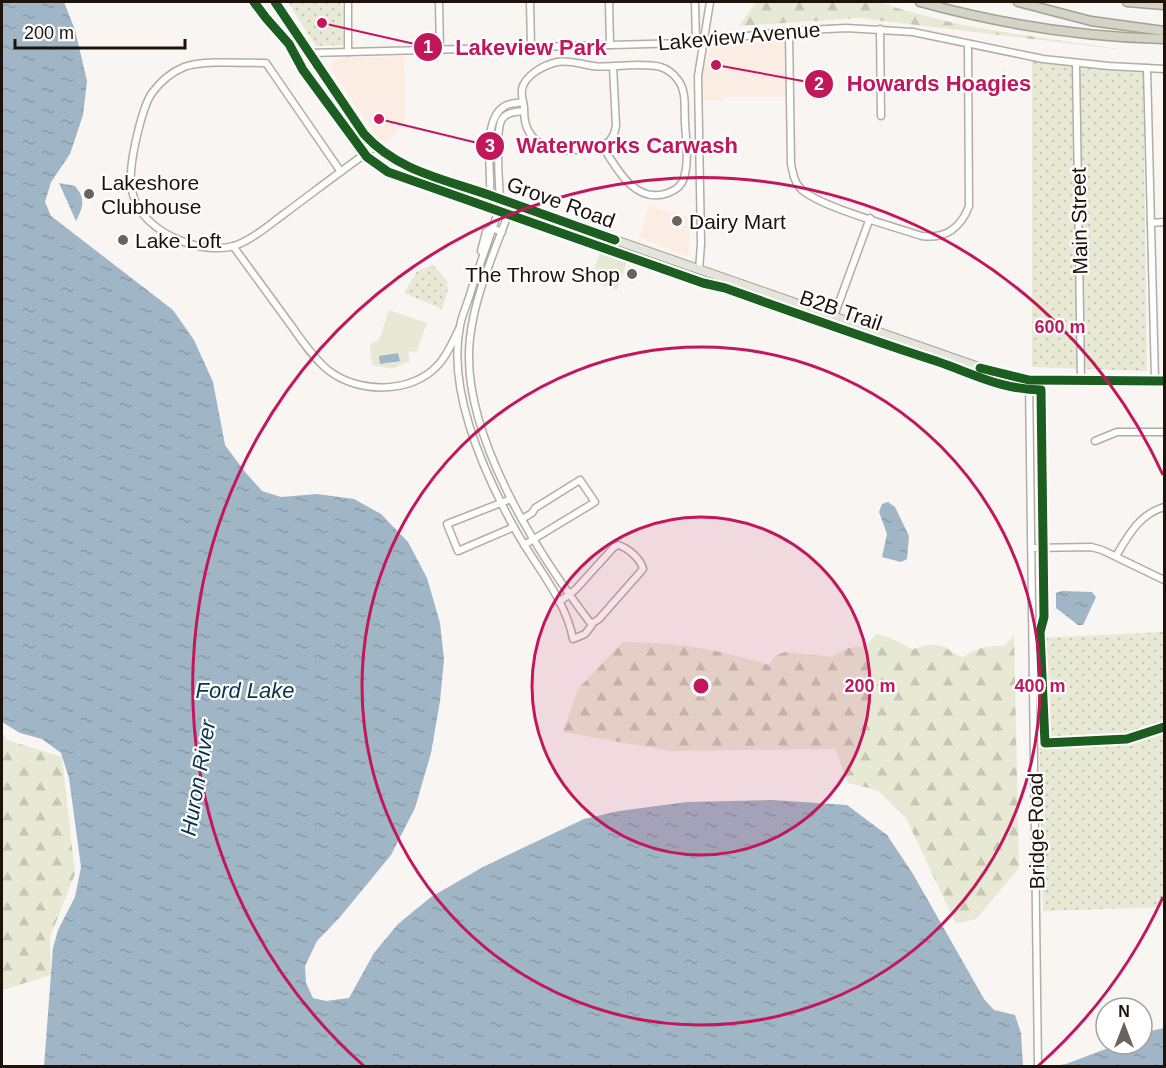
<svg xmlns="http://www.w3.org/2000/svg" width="1166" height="1068" font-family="Helvetica,sans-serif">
	<defs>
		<pattern id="grass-dots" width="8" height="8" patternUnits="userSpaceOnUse" patternTransform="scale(1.5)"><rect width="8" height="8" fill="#e8e9d5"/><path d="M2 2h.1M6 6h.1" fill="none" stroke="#c7c7b6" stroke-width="1.8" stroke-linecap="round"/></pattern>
		<pattern id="forest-firs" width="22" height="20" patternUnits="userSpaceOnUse" patternTransform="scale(1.5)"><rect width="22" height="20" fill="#e8e9d5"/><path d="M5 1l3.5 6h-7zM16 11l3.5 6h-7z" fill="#c7c7b6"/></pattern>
		<pattern id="water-ripples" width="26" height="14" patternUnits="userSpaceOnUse" patternTransform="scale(1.5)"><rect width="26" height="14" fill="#a0b5c5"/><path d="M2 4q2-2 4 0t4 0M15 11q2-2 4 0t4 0" fill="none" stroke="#899ba8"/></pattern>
	</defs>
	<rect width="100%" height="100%" fill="#f8f5f2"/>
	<g fill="#fbede3">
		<path d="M794,38L793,97H725V100H702V72L711,47Z"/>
		<path d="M404,56L405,122L386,143L376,135L331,69L333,62L340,58Z"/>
		<path d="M649,205L692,218L688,256L639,238Z"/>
	</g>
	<g fill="url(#grass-dots)">
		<path d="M288,2H342L343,45L316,46Z"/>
		<path d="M1032,60L1143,72L1147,371L1032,367Z"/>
		<path d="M433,265L447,281L448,289L442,309L404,293L417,271Z"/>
		<path d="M1164,632V907L1043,911L1037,638Z"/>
	</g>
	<g fill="url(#forest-firs)">
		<path d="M756,2H880C957,30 1043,37 1124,50L859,18L739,26Z"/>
		<path d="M876,634C890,636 900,644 913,649C922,646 932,643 942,646C950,649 952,654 963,657C977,647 988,646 1004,646L1014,635L1019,868L976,919L956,924L906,818L877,790L848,783L835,749L670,751L563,732L578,689L623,642C672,641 722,650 769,665L776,655L785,652L832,657L848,648L866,646Z"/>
		<path d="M2,732L7,740L62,757L75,874L50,937L51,975L2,990Z"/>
	</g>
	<g fill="#e8e9d5">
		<path d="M600,252L627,261L617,290L590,281Z"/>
		<path d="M389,310L427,323L416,353L411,351L408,353L410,362L404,363L393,369L372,365L370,347V344L379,340Z"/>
	</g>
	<g fill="url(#water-ripples)">
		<path d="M2,2H64L75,30L87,81L83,115L70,154L51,182L45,202L51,216L173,310L194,340L213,382L225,445L245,472L262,491L281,497L317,494L354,499L381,514L408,542L427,578L440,623L444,659L440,701L431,753L415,808L391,855L340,917L317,941L305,966L306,983L313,998L326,1001L349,998L374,953L398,924L431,897L483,867L529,845L584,819L619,811L687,802L772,800L847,805L887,835L913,874L984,999L994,1010L1015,1015L1021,1033L1023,1066H1033H44L53,948L58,930L75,897L81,867L69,778L61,753L42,739L20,733L2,722Z"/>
		<path d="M59,183L75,186C86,199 83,207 76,221Z"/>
		<path d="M398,353L400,361L380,364L379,356Z"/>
		<path d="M888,502L895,507L909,536L907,559L901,562L882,557L887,534L879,512L882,504Z"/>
		<path d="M1062,591L1092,592L1096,597L1083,625H1078L1056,608V593Z"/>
		<path d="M1164,1028V1066H1060V1065L1066,1064L1119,1044H1142V1033Z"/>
	</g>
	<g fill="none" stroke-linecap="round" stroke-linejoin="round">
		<g stroke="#b3aca7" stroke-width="9">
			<g id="minor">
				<path d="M348,2V52"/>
				<path d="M439,2L440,50"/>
				<path d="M530,2L531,47"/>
				<path d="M609,2L610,45"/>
				<path d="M695,2L696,42"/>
				<path d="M880,29L881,116"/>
				<path d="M789,31L791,164C793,173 794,182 801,189C820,207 895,227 922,236C945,239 961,228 969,206L968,45"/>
				<path d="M310,53L686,43L789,31L846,28L913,32L1043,59L1109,66L1164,69"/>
				<path d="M1076,63L1081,380"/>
				<path d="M1147,68L1155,380"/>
				<path d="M602,145C616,168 635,205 668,193C676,190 682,185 684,178C689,161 686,140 685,123C684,108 687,92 678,80C667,65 655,65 638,65C623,65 607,68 593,66C580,64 569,60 557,62C544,65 525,75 522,89C521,94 523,102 524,107C524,113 524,119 526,125C537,159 584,152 609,142L614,134L616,126L613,66"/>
				<path d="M341,172L266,63C244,63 203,60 184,67C172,72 160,82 152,93C142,107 132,154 131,172C130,182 132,194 136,203C150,234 201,255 234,246C252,240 269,225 284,214C311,194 337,174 365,154L375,146"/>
				<path d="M490,196C492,173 481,119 505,106C509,103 518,103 523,102"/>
				<path d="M500,199C499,184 495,130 502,119C507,112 516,112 524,111"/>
				<path d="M502,200C492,231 481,261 471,291C468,303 462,314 460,326C447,391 485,475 516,531C535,565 566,600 573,639L585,634L592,625C537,553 459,431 470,338C475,292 497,247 512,203"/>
				<path d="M1151,223L1164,222"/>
				<path d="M233,246C252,272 271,298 290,324C301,339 313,358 328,370C358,394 412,394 438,365C447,356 453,341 459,329"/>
				<path d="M481,251L486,232L492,228L502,232"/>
				<path d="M699,270L701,244L698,76L710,2"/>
				<path d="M834,316L870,218"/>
				<path d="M1029,380L1038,1066"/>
				<path d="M1095,441L1117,432H1164"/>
				<path d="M511,499L447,524L458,551L514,527"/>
				<path d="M522,519L532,513L535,508L580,480L595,502L524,545"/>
				<path d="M1032,548L1091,547L1102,550L1164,580"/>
				<path d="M1116,556C1129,534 1139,515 1164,507"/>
				<path d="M559,602L575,590L614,547L618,545C628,548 641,559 643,569L599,619L591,624"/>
			</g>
		</g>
		<g stroke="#a4a192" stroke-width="10">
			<path id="major" d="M275,2L364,134C378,149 393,160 412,169L993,372L1029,380L1164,381"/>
		</g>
		<g stroke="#a4a192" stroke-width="11">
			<g id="highway">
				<path d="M920,2C1000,24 1082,37 1164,39"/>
				<path d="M1018,2L1091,21L1164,31"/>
				<path d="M1127,2L1164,5"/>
			</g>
		</g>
		<use href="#minor" stroke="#fefefd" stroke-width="6"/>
		<use href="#major" stroke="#e5e4dc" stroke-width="8"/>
		<use href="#highway" stroke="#d4d3c7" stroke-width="8"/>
		<g stroke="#fff" stroke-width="13">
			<g id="cycleway">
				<path d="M254,2L266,18L289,44L303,70L367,157L388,172L703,283L725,288C795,313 865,338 936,361C974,374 999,389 1041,390L1044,617L1040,632L1045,743L1127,739L1164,727"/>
				<path d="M275,2L364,134C397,171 444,179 489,195C531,210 573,225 615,240"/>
				<path d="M980,368L1029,380L1164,381"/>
			</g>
		</g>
		<use href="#cycleway" stroke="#1b5e20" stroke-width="9"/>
	</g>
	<circle cx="701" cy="686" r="169" fill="#c2185b" fill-opacity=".12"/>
	<g fill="none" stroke="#c2185b" stroke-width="3">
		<circle cx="701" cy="686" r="169"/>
		<circle cx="701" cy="686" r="339"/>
		<path d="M1163 897A508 508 0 0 1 1038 1066M364 1066A508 508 0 1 1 1163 475"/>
	</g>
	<g fill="#6a625c" stroke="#fff" stroke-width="2">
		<circle cx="89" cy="194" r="6"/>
		<circle cx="677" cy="221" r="6"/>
		<circle cx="123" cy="240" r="6"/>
		<circle cx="632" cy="274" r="6"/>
	</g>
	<g text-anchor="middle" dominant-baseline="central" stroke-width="4.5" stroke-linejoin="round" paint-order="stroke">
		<g font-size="21" fill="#1e130b" stroke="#fff">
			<text transform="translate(739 36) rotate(-5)">Lakeview Avenue</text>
			<text transform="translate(561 202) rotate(20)">Grove Road</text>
			<text transform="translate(1079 221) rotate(-91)">Main Street</text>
			<text transform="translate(841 310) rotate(19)">B2B Trail</text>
			<text transform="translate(1036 831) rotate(-91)">Bridge Road</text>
		</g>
		<g font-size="21" fill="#1e130b" stroke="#fff" text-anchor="start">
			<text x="101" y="182">Lakeshore<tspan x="101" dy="24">Clubhouse</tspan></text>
			<text x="689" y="221">Dairy Mart</text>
			<text x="135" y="240">Lake Loft</text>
			<text x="620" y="274" text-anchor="end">The Throw Shop</text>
		</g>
		<g font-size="22" font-style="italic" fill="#09344d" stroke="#fff">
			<text x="245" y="690">Ford Lake</text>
			<text transform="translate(198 778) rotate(-80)">Huron River</text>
		</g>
	</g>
	<circle cx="701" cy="686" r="9" fill="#c2185b" stroke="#fff" stroke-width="3"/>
	<g font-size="18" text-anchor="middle" font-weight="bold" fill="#c2185b" stroke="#fff" stroke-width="4.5" stroke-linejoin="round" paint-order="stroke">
		<text x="1060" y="333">600 m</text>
		<text x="870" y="692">200 m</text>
		<text x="1040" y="692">400 m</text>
	</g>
	<path fill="none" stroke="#c2185b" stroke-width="2" d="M322 23L428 47M716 65L819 84M379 119L490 146"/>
	<g fill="#c2185b" stroke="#fff" stroke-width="2">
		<circle cx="322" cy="23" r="6"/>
		<circle cx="716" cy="65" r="6"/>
		<circle cx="379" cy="119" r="6"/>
		<circle cx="428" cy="47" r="15"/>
		<circle cx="819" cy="84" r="15"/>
		<circle cx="490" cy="146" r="15"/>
	</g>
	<g font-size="18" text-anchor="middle" font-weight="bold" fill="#fff">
		<text x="428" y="53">1</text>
		<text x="819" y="90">2</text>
		<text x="490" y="152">3</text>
	</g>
	<g font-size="22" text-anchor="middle" font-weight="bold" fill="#c2185b" stroke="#fff" stroke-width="4.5" stroke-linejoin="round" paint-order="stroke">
		<text x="531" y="55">Lakeview Park</text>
		<text x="939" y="91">Howards Hoagies</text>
		<text x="627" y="153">Waterworks Carwash</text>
	</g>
	<rect width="1166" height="1068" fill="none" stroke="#1e130b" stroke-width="6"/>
	<g transform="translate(1124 1026)"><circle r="28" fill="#ffffff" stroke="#a5a19d" stroke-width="1.5"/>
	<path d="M0-4.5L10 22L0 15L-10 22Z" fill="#6a625c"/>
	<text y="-9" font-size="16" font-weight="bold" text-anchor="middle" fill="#1e130b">N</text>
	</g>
	<path d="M15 39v9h170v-9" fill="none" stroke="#1e130b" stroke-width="3"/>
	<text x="24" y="39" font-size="18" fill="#1e130b" stroke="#ffffff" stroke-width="4.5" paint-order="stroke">200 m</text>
</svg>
